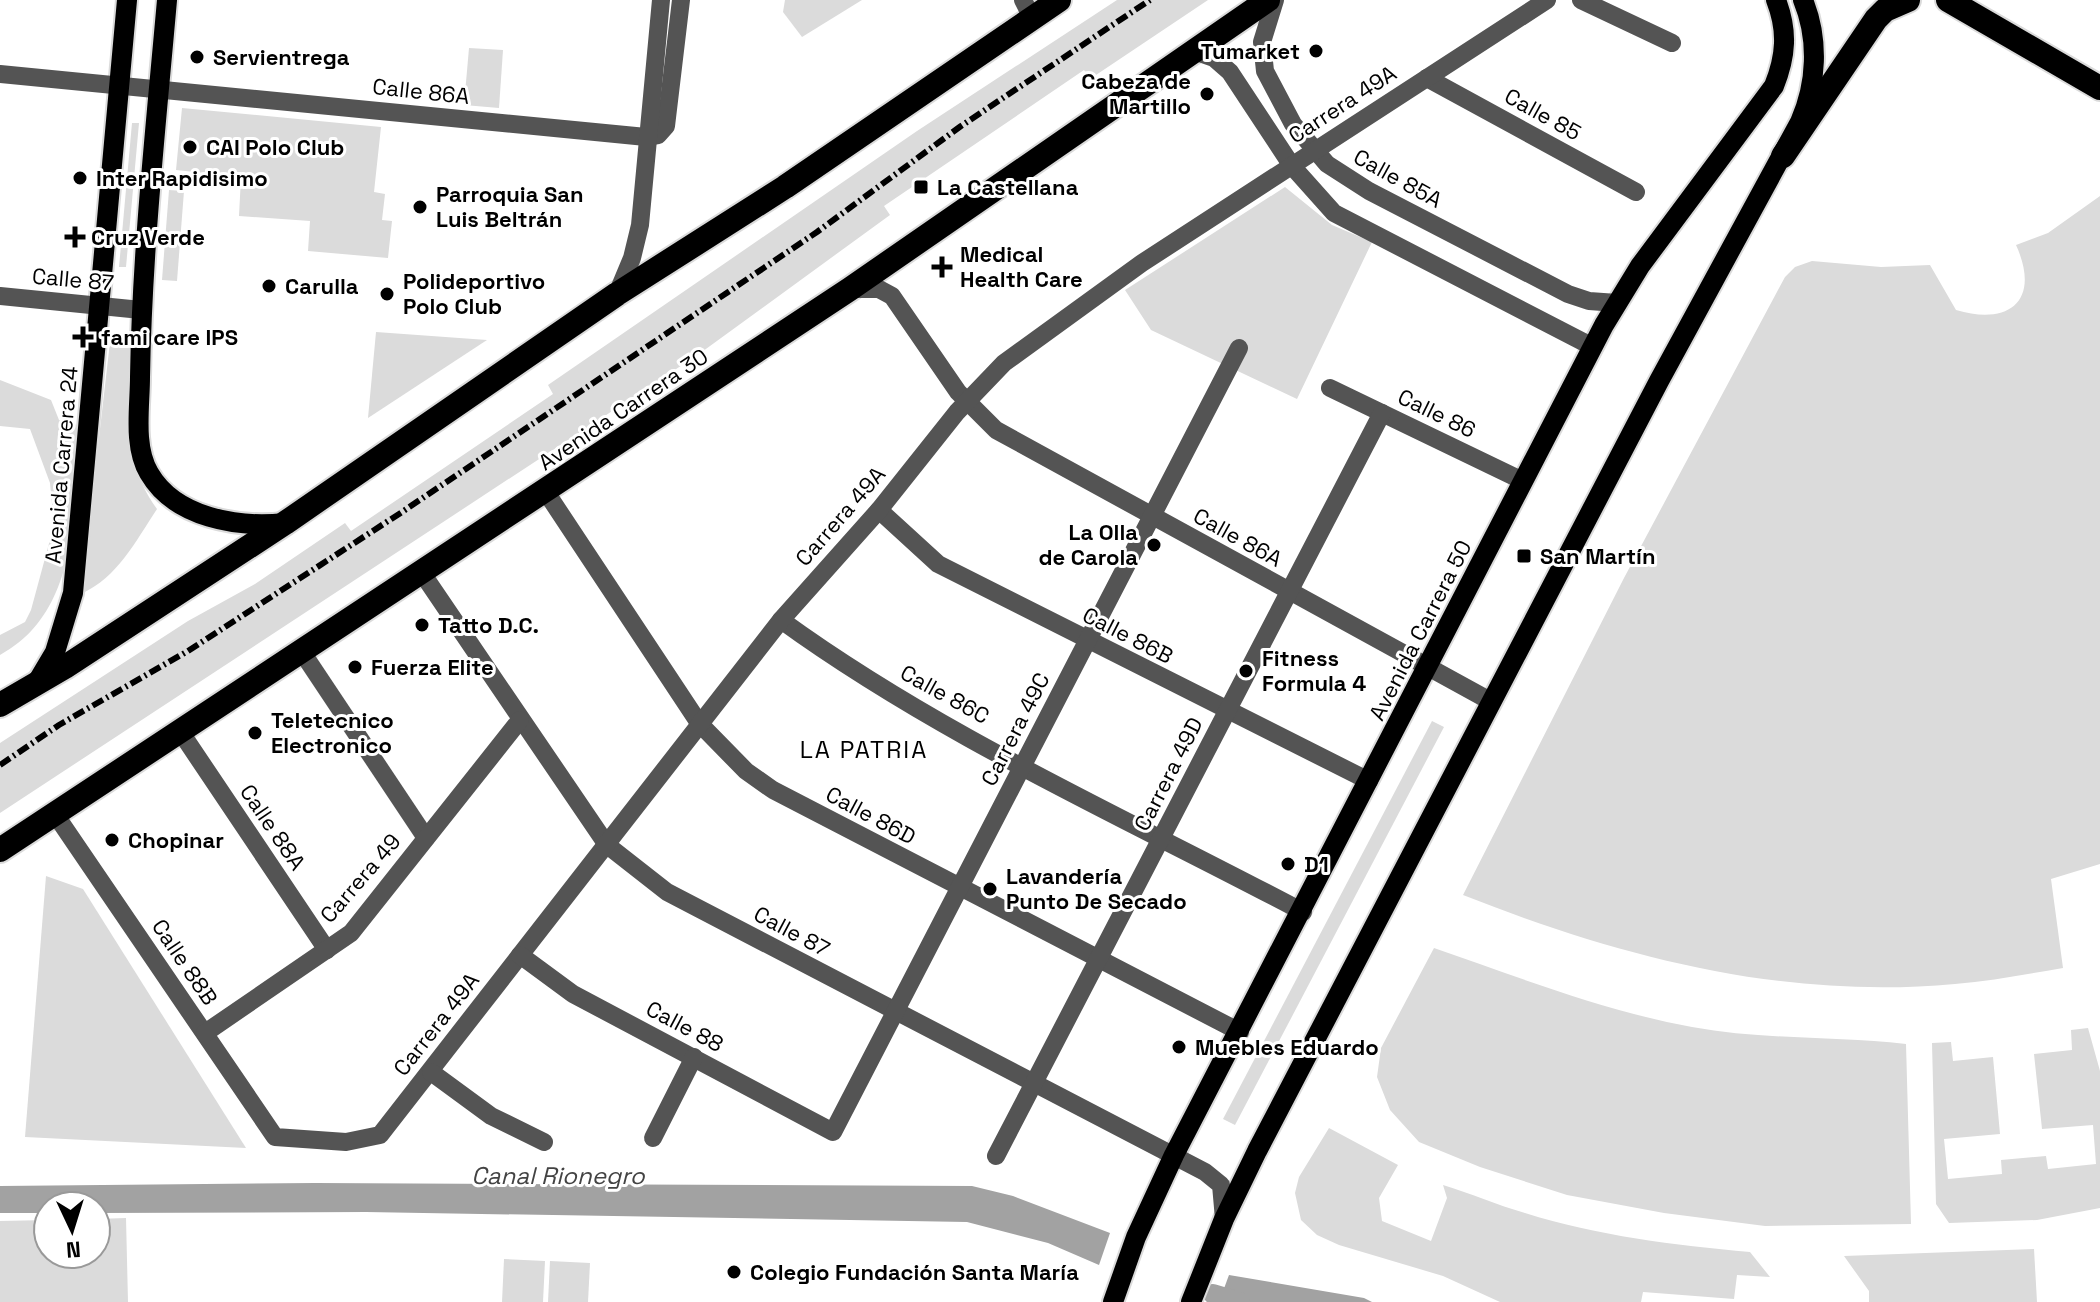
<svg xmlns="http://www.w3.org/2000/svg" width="2100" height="1302" font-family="'Space Grotesk',sans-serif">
	<rect width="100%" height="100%" fill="#fff"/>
	<g fill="#dbdbdb">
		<path d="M785,0H862L802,37L783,12Z"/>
		<path d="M1117,0H1208L1090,79L1084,70L884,206L890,215L699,354L0,813V743L188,621L255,584L345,523L351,531L553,394L548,385L917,131Z"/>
		<path d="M469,48L503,50L499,108L464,105Z"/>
		<path d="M182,108L381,127L374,192L385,194L382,220L392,221L388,258L308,251L310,221L239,216L241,177L176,170Z"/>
		<path d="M132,123H139L126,267H119Z"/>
		<path d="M1285,187L1332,225L1372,242L1297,399L1151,330L1125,290Z"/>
		<path d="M169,190L184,191L177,281L162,280Z"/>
		<path d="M2100,196V864L2051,879L2063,968C2027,974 1991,981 1955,984C1784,1000 1620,957 1463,895L1624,578L1785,277L1795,267L1812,261L1881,267L1930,265L1956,310C2010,326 2041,300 2016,245L2048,233Z"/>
		<path d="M376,332L487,340L368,418Z"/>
		<path d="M110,342L130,343C128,403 120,459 157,509C135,542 118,577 81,594Z"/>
		<path d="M0,380L51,400L59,420L81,426C73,507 81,611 0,655V635L25,622L31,610L54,525L50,483L30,429L0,426Z"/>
		<path d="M1432,721L1444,727L1235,1125L1223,1119Z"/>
		<path d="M46,876L83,889L246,1148L25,1137Z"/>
		<path d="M1434,948C1518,977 1604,1011 1692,1027C1763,1040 1834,1036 1906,1044L1911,1224L1765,1226L1664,1213L1567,1195L1480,1167L1419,1142L1390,1110L1377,1077L1381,1048Z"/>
		<path d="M2088,1028L2100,1071V1208L2037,1220L1949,1223L1936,1204L1932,1043L1951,1042L1953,1061L1993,1057L2000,1134L1944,1139L1948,1179L2002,1174L2001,1160L2046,1156L2048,1169L2096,1164L2093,1125L2042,1129L2034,1054L2072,1050L2071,1030Z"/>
		<path d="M1329,1128L1398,1165L1379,1198L1382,1221L1431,1241L1447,1198L1443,1185C1470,1193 1497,1205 1525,1213C1598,1236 1674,1245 1750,1252L1770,1277L1737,1275L1734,1299L1643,1292L1641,1302H1500L1443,1276L1339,1245L1317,1235L1301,1220L1295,1193L1299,1177Z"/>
		<path d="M126,1218L128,1302H0V1221L48,1220V1254H96V1219Z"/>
		<path d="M2034,1249L2037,1302H1869V1291L1844,1256Z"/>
		<path d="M504,1259L545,1261L543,1302H502Z"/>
		<path d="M550,1261L590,1263L588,1302H548Z"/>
	</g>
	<g fill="#a2a2a2">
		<path d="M315,1183L972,1186L1013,1196L1110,1233L1099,1265L1048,1243L967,1222L366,1212L96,1213V1206H48V1213H0V1186Z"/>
		<path d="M1229,1275L1364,1298L1372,1302H1219Z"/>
	</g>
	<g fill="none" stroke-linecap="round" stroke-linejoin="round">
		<path stroke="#a2a2a2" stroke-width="20" d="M1213,1294L1240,1302"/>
		<g stroke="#dbdbdb" stroke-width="24">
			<g id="major">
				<path d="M167,0C156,125 142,251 140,377C140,407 133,446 149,473C175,518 238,528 285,523"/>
				<path d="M36,684L55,652L73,593L127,0"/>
				<path d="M1113,1302L1136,1237L1174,1155L1604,325L1640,266L1774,86C1786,56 1788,31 1776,0"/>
				<path d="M1191,1302L1224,1219L1257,1151L1659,381L1800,122C1817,84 1819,39 1803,0"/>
			</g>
		</g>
		<g stroke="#dbdbdb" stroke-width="28">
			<g id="highway">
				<path d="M1948,0L2100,88"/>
				<path d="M1783,156L1876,19L1885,10L1908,0"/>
				<path d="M0,705L65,667L285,523L617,294L785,187L1059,0"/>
				<path d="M0,850L850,289L1268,0"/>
			</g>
		</g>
		<g stroke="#545454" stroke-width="18">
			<path d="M1023,0L1032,18"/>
			<path d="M1275,0L1262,42L1265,71L1293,124L1327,164L1369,191L1568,294L1589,301L1617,303"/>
			<path d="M1581,0L1672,43"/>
			<path d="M1194,51L1214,58L1230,72L1292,166L1334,213L1593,347"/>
			<path d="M0,74L646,137L658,135L666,126L681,0"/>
			<path d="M1427,78L1636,192"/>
			<path d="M850,289H879L892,296L958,392L996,430L1492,702"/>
			<path d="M617,294L632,258L640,225L661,0"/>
			<path d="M0,296L141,310"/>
			<path d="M1330,388L1523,481"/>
			<path d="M546,492L699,723L746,771L773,790L1240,1032"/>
			<path d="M879,510L938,564L1369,781"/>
			<path d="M422,573L607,845L667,892L1205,1172L1221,1185L1224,1219"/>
			<path d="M781,620C942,737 1128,819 1303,912"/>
			<path d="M302,652L426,838"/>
			<path d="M180,731L327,950"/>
			<path d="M55,814L275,1137L346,1142L380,1135L781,620L879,510L957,412L1004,363L1142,263L1547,0"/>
			<path d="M520,955L573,994L833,1132L1239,348"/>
			<path d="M205,1033L351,933L520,720"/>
			<path d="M431,1072L491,1116L544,1142"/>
			<path d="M653,1138L694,1057"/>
			<path d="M996,1156L1382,413"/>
		</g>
		<use href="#major" stroke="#000" stroke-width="20"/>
		<use href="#highway" stroke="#000" stroke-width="24"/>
		<path stroke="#000" stroke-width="6" stroke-dasharray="12 4 2 4" stroke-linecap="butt" d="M0,765L59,725L188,651L402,512L817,232L961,126L1150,0"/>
	</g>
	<g fill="#000" stroke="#fff" stroke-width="3">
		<circle cx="1316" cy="51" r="8"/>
		<circle cx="197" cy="57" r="8"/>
		<circle cx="1207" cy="94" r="8"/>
		<circle cx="190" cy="147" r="8"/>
		<circle cx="80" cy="178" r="8"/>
		<rect x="913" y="179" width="16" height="16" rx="4"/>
		<circle cx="420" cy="207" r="8"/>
		<path d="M71 225h8v8h8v8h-8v8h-8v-8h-8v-8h8z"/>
		<path d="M938 255h8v8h8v8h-8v8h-8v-8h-8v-8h8z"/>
		<circle cx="269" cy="286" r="8"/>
		<circle cx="387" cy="294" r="8"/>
		<path d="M79 325h8v8h8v8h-8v8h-8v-8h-8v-8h8z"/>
		<circle cx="1154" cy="545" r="8"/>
		<rect x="1516" y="548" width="16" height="16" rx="4"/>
		<circle cx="422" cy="625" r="8"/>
		<circle cx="355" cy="667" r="8"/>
		<circle cx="1246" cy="671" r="8"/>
		<circle cx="255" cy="733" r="8"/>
		<circle cx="112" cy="840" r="8"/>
		<circle cx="1288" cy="864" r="8"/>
		<circle cx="990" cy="889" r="8"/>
		<circle cx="1179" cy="1047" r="8"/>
		<circle cx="734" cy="1272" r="8"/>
	</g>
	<g text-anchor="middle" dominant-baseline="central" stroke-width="6" stroke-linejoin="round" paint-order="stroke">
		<g font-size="22" font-weight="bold" fill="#000" stroke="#fff" text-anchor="start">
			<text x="1300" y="51" text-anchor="end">Tumarket</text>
			<text x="213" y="57">Servientrega</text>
			<text x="1191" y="81" text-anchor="end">Cabeza de<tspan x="1191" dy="25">Martillo</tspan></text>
			<text x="206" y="147">CAI Polo Club</text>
			<text x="96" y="178">Inter Rapidisimo</text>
			<text x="937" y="187">La Castellana</text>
			<text x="436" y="194">Parroquia San<tspan x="436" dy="25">Luis Beltrán</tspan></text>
			<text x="91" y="237">Cruz Verde</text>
			<text x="960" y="254">Medical<tspan x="960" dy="25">Health Care</tspan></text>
			<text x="403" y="281">Polideportivo<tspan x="403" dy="25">Polo Club</tspan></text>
			<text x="285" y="286">Carulla</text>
			<text x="101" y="337">fami care IPS</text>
			<text x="1138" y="532" text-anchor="end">La Olla<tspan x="1138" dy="25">de Carola</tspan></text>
			<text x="1540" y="556">San Martín</text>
			<text x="438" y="625">Tatto D.C.</text>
			<text x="1262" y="658">Fitness<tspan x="1262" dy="25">Formula 4</tspan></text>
			<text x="371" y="667">Fuerza Elite</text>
			<text x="271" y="720">Teletecnico<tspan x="271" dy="25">Electronico</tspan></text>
			<text x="128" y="840">Chopinar</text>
			<text x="1304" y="864">D1</text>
			<text x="1006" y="876">Lavandería<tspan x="1006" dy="25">Punto De Secado</tspan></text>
			<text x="1195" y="1047">Muebles Eduardo</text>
			<text x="750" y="1272">Colegio Fundación Santa María</text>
		</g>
		<g font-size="22" fill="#000" stroke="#fff">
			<text transform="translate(421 91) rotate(6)">Calle 86A</text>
			<text transform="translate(1342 104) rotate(-33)">Carrera 49A</text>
			<text transform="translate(1543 114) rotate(29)">Calle 85</text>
			<text transform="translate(1398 178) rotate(29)">Calle 85A</text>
			<text transform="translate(73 279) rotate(5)">Calle 87</text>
			<text transform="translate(623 409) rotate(-34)">Avenida Carrera 30</text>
			<text transform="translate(1437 413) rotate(26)">Calle 86</text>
			<text transform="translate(61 465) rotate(-85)">Avenida Carrera 24</text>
			<text transform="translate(840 516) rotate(-49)">Carrera 49A</text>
			<text transform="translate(1238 537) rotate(29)">Calle 86A</text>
			<text transform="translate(1420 630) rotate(-63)">Avenida Carrera 50</text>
			<text transform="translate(1128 635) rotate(27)">Calle 86B</text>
			<text transform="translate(945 694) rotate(29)">Calle 86C</text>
			<text transform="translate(1015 729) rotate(-63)">Carrera 49C</text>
			<text transform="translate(1168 774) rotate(-63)">Carrera 49D</text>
			<text transform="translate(871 815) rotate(28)">Calle 86D</text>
			<text transform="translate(273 827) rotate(56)">Calle 88A</text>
			<text transform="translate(360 878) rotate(-49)">Carrera 49</text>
			<text transform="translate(792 931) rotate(28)">Calle 87</text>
			<text transform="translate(185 962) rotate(56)">Calle 88B</text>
			<text transform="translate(436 1024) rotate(-52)">Carrera 49A</text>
			<text transform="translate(685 1026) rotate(28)">Calle 88</text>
		</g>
		<g font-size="24" letter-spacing="2" fill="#000" stroke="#fff">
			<text x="864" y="749">LA PATRIA</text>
		</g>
		<g font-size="24" font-style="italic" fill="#434343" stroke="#fff">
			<text x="558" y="1175">Canal Rionegro</text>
		</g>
	</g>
	<g transform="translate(72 1230) rotate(176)"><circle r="38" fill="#ffffff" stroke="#999999" stroke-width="2"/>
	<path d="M0-6L14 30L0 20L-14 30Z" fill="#000000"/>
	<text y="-12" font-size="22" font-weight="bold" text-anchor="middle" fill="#000000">N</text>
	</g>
</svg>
